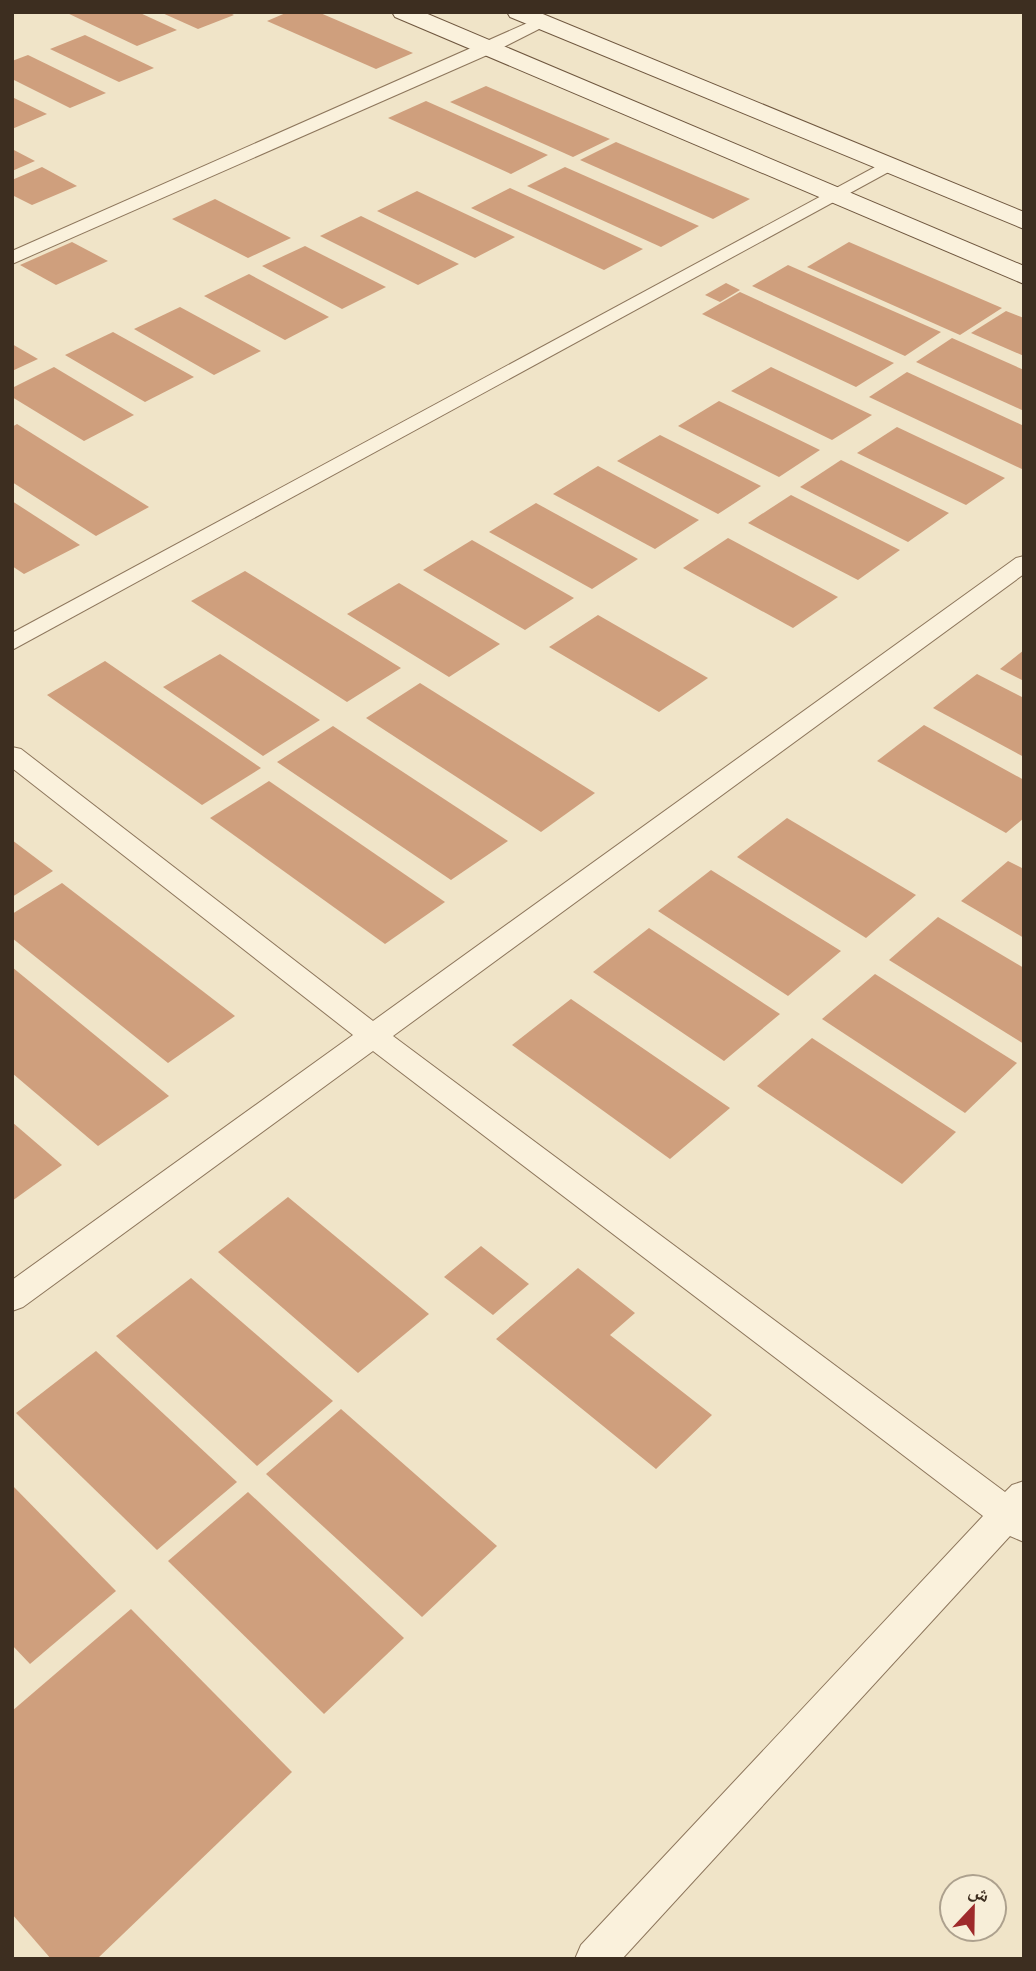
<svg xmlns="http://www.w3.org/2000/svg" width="1036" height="1971" font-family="Georgia,'Noto Naskh Arabic',serif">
	<rect width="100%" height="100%" fill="#f0e4c8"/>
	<g fill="#cf9f7d">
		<path d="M65,12H138L177,30L137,46Z"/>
		<path d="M160,12H228L234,15L198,29Z"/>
		<path d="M288,12H318L413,53L376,69L267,21Z"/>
		<path d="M85,35L154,68L119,82L50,49Z"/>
		<path d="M28,55L106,93L70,108L12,79V61Z"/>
		<path d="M486,86L610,139L573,157L450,102Z"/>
		<path d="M12,97L47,114L12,129Z"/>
		<path d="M426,101L548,155L511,174L388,118Z"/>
		<path d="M616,142L750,199L713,219L580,160Z"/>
		<path d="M12,149L35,161L12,171Z"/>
		<path d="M42,167L77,186L32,205L12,195V180Z"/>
		<path d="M565,167L699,226L661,247L527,186Z"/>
		<path d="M510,188L643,249L604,270L471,208Z"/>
		<path d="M417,191L515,237L475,258L377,211Z"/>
		<path d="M215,199L291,238L248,258L172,219Z"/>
		<path d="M361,216L459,264L418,285L320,236Z"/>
		<path d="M72,242L108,261L56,285L20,265Z"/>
		<path d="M849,242L1002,308L960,335L807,267Z"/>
		<path d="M305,246L386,287L342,309L262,266Z"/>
		<path d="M788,265L941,332L905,356L752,286Z"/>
		<path d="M249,274L329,317L285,340L204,296Z"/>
		<path d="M726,283L740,290L720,302L705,295Z"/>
		<path d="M740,292L894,363L856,387L702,314Z"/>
		<path d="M180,307L261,351L214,375L134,329Z"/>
		<path d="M1006,311L1024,318V356L971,333Z"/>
		<path d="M113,332L194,377L145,402L65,355Z"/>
		<path d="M952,338L1024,370V411L916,362Z"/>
		<path d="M12,344L38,359L12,371Z"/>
		<path d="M54,367L134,415L84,441L12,397V388Z"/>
		<path d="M771,367L872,415L832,440L731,391Z"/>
		<path d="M907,372L1024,426V470L869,397Z"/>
		<path d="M719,401L820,450L779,477L678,426Z"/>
		<path d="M17,424L149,507L96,536L12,482V427Z"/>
		<path d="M897,427L1005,478L966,505L857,453Z"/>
		<path d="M660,435L761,486L718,514L617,461Z"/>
		<path d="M841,460L949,513L908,542L800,487Z"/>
		<path d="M598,466L699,520L655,549L553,494Z"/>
		<path d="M791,495L900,550L858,580L748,523Z"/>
		<path d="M12,501L80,545L24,574L12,566Z"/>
		<path d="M536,503L638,559L592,589L489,532Z"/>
		<path d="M728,538L838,597L793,628L683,568Z"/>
		<path d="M472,540L574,598L525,630L423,570Z"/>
		<path d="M245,571L401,668L347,702L191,601Z"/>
		<path d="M399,583L500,644L449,677L347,614Z"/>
		<path d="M598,615L708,678L659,712L549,647Z"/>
		<path d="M1024,650V681L1000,669Z"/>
		<path d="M220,654L320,720L263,756L163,687Z"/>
		<path d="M105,661L261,768L202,805L47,695Z"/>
		<path d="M977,674L1024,698V757L933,708Z"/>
		<path d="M420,683L595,793L541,832L366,718Z"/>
		<path d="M924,725L1024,780V818L1006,833L877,761Z"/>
		<path d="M333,726L508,841L451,880L277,762Z"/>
		<path d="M269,781L445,902L385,944L210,818Z"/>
		<path d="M787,818L916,895L866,938L737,857Z"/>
		<path d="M12,840L53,871L12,897Z"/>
		<path d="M1008,861L1024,869V938L961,901Z"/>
		<path d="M711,870L841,951L788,996L658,911Z"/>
		<path d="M62,883L235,1016L168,1063L12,938V914Z"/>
		<path d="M938,917L1024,968V1044L889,960Z"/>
		<path d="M649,928L780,1014L724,1061L593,972Z"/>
		<path d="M12,967L169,1096L98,1146L12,1073Z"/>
		<path d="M875,974L1017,1063L965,1113L822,1019Z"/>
		<path d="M571,999L730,1108L670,1159L512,1045Z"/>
		<path d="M812,1038L956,1132L902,1184L757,1086Z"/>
		<path d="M12,1122L62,1165L12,1201Z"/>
		<path d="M288,1197L429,1314L358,1373L218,1252Z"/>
		<path d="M481,1246L529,1284L493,1315L444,1277Z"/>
		<path d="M578,1268L635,1313L610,1335L712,1415L656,1469L496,1339Z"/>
		<path d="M191,1278L333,1401L257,1466L116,1336Z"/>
		<path d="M96,1351L237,1482L157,1550L16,1413Z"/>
		<path d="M341,1409L497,1546L422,1617L266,1474Z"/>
		<path d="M12,1485L116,1591L30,1664L12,1645Z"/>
		<path d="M248,1492L404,1638L324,1714L168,1561Z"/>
		<path d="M131,1609L292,1772L97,1959H51L12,1914V1711Z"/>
	</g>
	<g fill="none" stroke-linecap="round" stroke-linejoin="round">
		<g stroke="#8d765c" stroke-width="2">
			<g id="lane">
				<path d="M541,17L547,19L549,22L547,25L494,52L12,264V251Z"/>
				<path d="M888,160L897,165L894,169L12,650V633Z"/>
				<path d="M1024,556V574L393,1036L1005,1492L1012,1485L1024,1481V1542L1010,1536L622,1959H575L581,1945L983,1516L373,1051L23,1307L12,1311V1280L353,1035L12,768V747L21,749L373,1021L1016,558Z"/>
			</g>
		</g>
		<g stroke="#6f573f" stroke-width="2">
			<g id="secondary">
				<path d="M392,12H423L1024,266V284L395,17Z"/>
				<path d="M507,12H538L1024,212V229L510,17Z"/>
			</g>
		</g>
		<use href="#lane" fill="#faf1dc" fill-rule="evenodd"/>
		<use href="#secondary" fill="#faf1dc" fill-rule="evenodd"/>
	</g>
	<rect width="1036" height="1971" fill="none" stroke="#3d2e20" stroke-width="28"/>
	<g transform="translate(973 1908) rotate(22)"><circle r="33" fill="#f7eed8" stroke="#ada18e" stroke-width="2"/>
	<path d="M0-5L12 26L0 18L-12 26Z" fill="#9e2a2b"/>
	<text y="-10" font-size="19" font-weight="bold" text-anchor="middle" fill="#3d2e20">ش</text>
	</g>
</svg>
